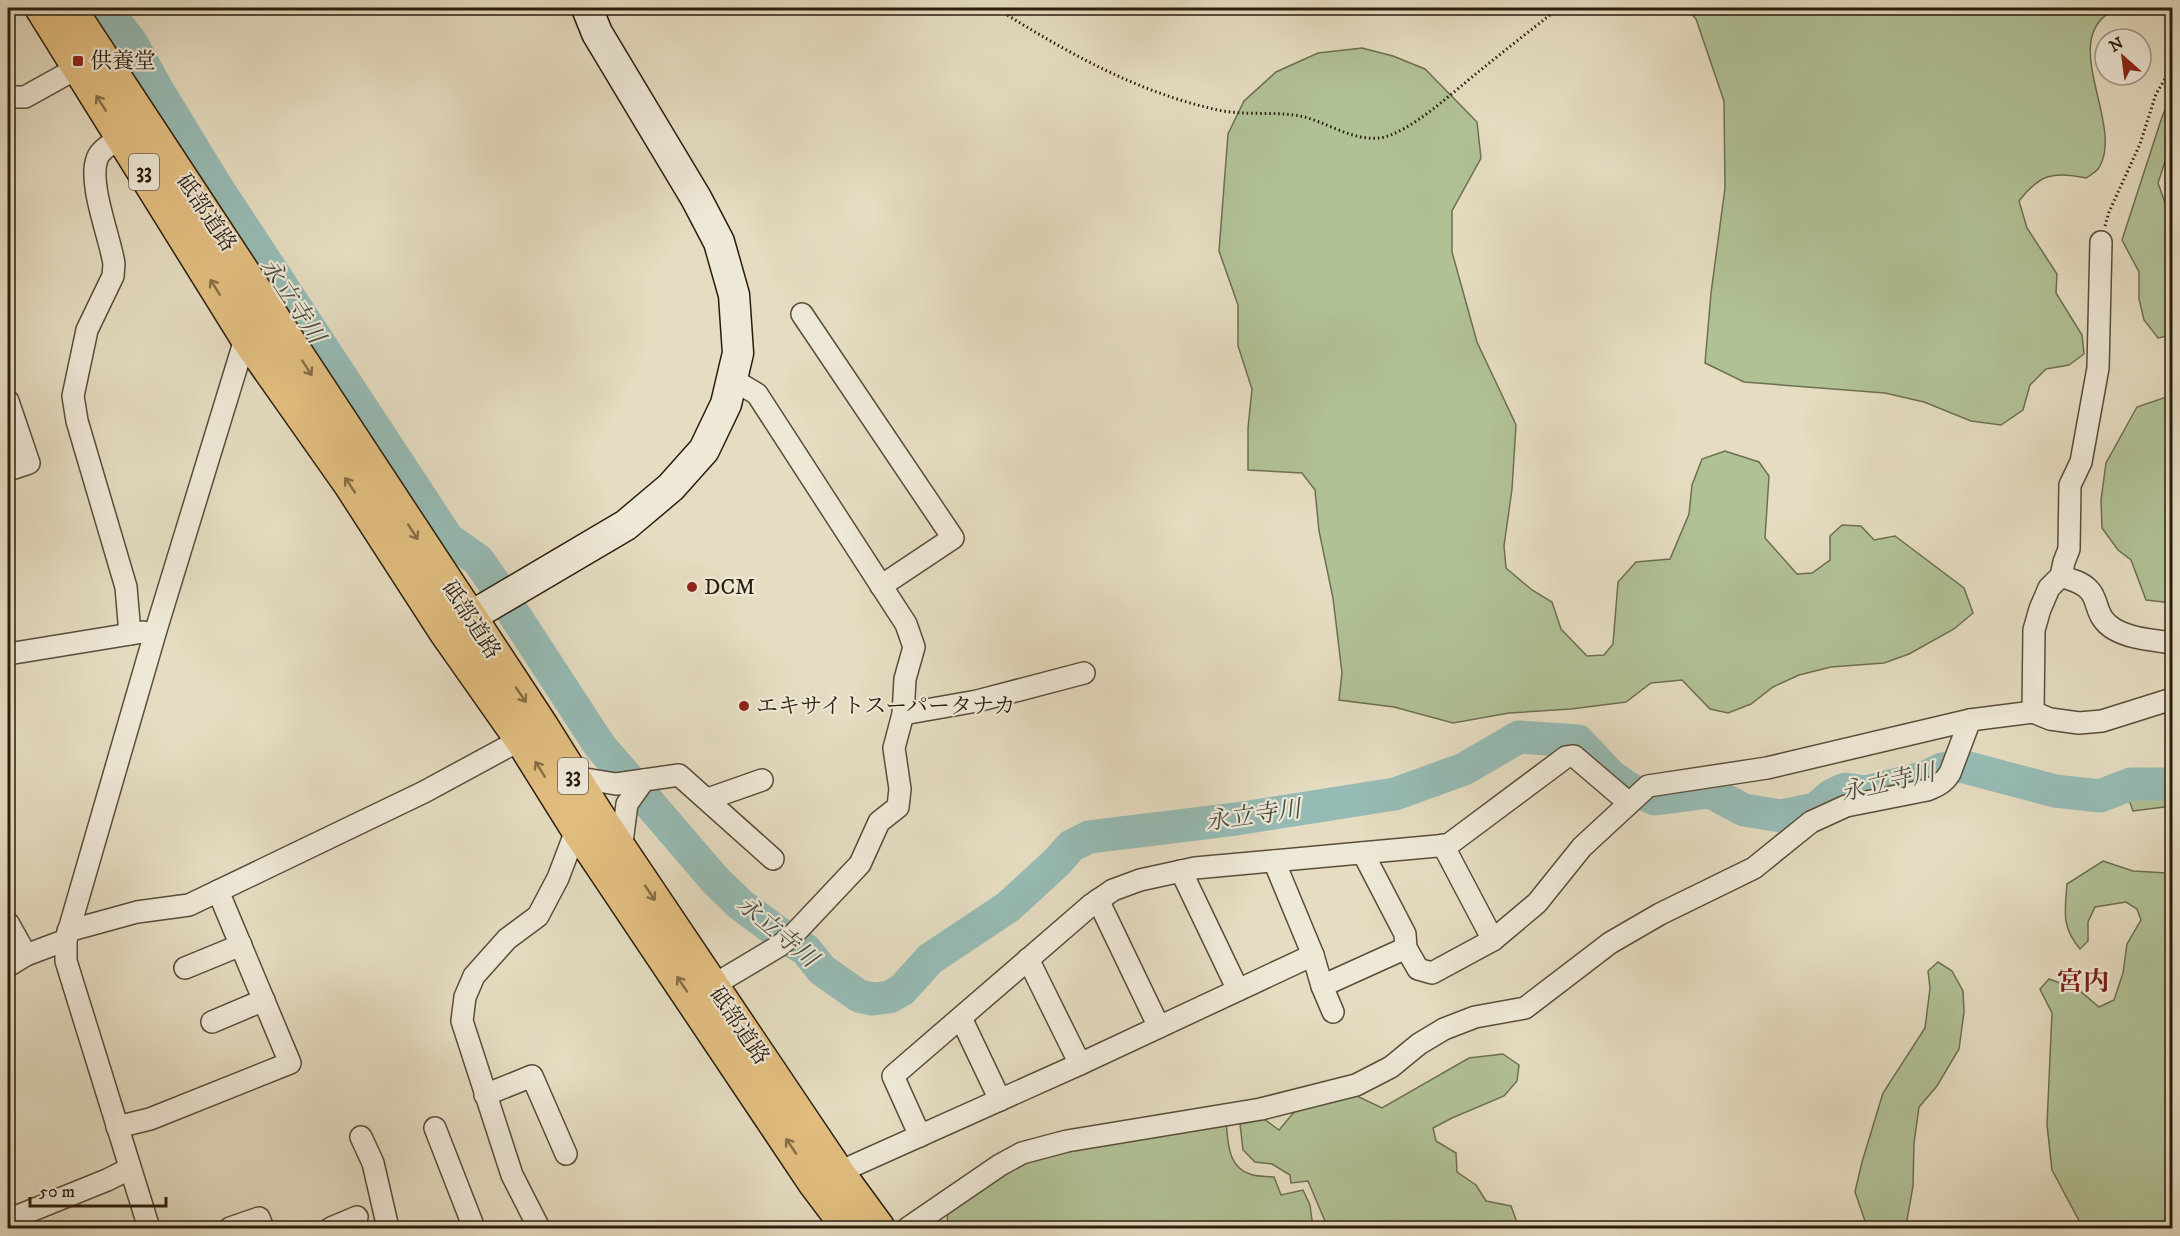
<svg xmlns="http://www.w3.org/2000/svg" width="2180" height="1236" font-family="'IM FELL DW Pica','Noto Serif JP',serif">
	<rect width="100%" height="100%" fill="#e5dcc1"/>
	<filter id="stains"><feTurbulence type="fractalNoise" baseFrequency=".00333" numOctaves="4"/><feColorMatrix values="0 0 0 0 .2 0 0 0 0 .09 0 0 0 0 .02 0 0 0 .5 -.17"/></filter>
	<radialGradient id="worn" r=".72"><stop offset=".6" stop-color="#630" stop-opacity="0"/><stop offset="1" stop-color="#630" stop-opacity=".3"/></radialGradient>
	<g fill="#b1c196" stroke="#6e6f52" stroke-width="1.5">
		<path d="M1686,8H2118C2054,35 2124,121 2100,166C2098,171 2091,175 2086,178C2053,171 2040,174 2019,201L2027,228L2057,274L2056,293L2082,335L2084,354L2069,365L2046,369L2030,385L2023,410L2001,425L1971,421L1924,402L1885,393L1744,382L1705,363L1711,293L1725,188L1724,101L1696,19Z"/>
		<path d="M1362,48L1393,56L1425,69L1477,122L1481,158L1452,211V252L1477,342L1516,425L1512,489L1504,546L1506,568L1532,590L1552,602L1561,629L1587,656L1604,655L1613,644L1618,582L1636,562L1670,559L1689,514L1692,485L1702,459L1725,451L1759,462L1769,476L1765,538L1797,574L1812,573L1830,560V536L1842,525L1861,526L1874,540L1895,536L1964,588L1973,613L1954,629L1909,654L1884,663L1831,667L1799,675L1773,687L1751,704L1728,713L1710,709L1682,680L1651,683L1626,702L1571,709L1509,713L1453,723L1394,707L1339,700L1342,673L1333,598L1319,531L1315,490L1302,473L1248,470V428L1252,389L1238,346V305L1219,251L1228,134L1244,101L1276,72L1318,53Z"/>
		<path d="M2172,93V140L2158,183L2172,222V335L2158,338L2144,320L2139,299V272L2122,240L2162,117Z"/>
		<path d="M2172,395V603L2146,600L2131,560L2118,550L2102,528L2101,500L2106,463L2137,407Z"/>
		<path d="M2172,788V806L2133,811L2129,800L2143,791Z"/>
		<path d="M2103,861L2133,871L2167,873L2172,861V1228H2083L2052,1170L2047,1125L2052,1013L2040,989L2049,979L2079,990L2099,1007L2114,1000L2123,973L2127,944L2141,920L2137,909L2126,902L2095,907L2088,922V941L2080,949C2061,927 2065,911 2067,884Z"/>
		<path d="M1938,962L1952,971L1963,991L1964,1012L1959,1049L1937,1086L1919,1107L1914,1143L1913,1186L1906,1226C1890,1230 1880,1228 1865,1221L1855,1192L1862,1162L1883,1093L1925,1028L1930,988L1928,971Z"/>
		<path d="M1503,1054L1519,1065L1517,1081L1504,1096L1452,1118L1433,1128L1436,1141L1456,1153L1457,1172L1476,1185L1486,1201L1511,1206L1519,1228H1339L1325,1221L1308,1181L1291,1183L1290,1175L1272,1164L1255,1162L1243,1150L1240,1124L1264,1119L1279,1130L1296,1110L1357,1096L1382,1108L1469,1058Z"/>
		<path d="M1226,1121C1228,1140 1227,1167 1250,1174C1257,1177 1266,1176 1274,1177L1281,1195L1303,1190L1310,1205L1313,1228H947L948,1207L1023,1158Z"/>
	</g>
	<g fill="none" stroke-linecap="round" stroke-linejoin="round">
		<g stroke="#96bbb4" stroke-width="33">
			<path d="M104,8L131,42L157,89L216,186L448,539L478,560L494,583"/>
			<path d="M512,611L600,746L716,881L741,905L780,934L806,950L822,970L859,996L873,999L889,997L902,990L930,959L1008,907L1058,861L1071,846L1089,837L1236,819L1395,794L1464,769L1519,737L1578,741L1611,776L1630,789L1655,799L1710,792L1744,810L1781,816L1816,809L1832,795L1845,789L1866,792L1926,777L1942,769L1961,766L2055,791L2100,796L2131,784H2172"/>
		</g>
		<g stroke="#594d3a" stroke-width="24">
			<g id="street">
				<path d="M8,97H25L79,67"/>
				<path d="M802,314L953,538L881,586"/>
				<path d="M8,401L29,463L8,470"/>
				<path d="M2061,576C2071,580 2083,582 2090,591C2099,601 2095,618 2114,629C2131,639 2153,640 2172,643"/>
				<path d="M130,634L126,587L77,421L73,396L87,330L113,276L114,264C110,237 88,184 97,159C101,146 122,139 133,132"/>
				<path d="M8,654L143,632"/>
				<path d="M2033,712L2034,630L2040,609L2049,588L2061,576L2064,562L2069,549L2070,485L2081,462L2098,368L2101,242"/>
				<path d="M903,714L977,701L1084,673"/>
				<path d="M573,777L616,784L679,775L773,859"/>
				<path d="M708,799L762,780"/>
				<path d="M1443,845L1493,940"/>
				<path d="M621,850L627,804L644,780"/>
				<path d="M1363,853L1405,934L1406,948L1418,969L1432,973L1493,940L1537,903L1582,847L1648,786L1767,768L1970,720L2033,712L2050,719L2079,723L2102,721L2172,699"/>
				<path d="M1274,861L1313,955L1322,986L1333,1012"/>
				<path d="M1181,871L1238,990"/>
				<path d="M1098,900L1159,1027"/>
				<path d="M8,923L26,955"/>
				<path d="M68,931L137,912L189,905L424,792L531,734"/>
				<path d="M1028,959L1080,1064"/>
				<path d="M8,966L26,955L66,940"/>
				<path d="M185,968L241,945"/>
				<path d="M712,986L779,946L794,934L860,864L879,822L898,807L900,789L894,748L903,714L905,679L914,647L906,624L757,394L732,379"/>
				<path d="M1322,986L1406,948"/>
				<path d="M961,1018L1000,1100"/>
				<path d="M212,1022L264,1000"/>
				<path d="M485,1095L532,1076L566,1154"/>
				<path d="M117,1127L150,1119L290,1063L218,891"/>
				<path d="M435,1128L474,1228"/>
				<path d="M920,1136L893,1076L1091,905L1113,890L1140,880L1195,868L1448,845L1566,757L1574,756L1629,803"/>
				<path d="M361,1137L373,1163L388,1228"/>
				<path d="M828,1177L1080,1064L1313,955"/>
				<path d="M8,1220L107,1180L129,1169"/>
				<path d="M149,1228L66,961V940L156,630L246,336L252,333"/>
				<path d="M230,1228L259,1218L263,1228"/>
				<path d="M331,1228L357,1217"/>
				<path d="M539,1228L512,1175L462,1021L465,997L474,976L507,939L538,916L558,878L577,828L583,824"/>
				<path d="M908,1228L1000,1165L1022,1153L1067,1141L1261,1109L1356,1085L1391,1067L1419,1044L1444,1029L1475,1017L1525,1008L1610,943L1660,914L1754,868L1811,822L1846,806L1927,790C1937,786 1944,783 1950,773L1970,720"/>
			</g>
		</g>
		<g stroke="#2a1d0d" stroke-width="33">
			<path id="secondary" d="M448,630L626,525L671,487L704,450L726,404L738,353L734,295L719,242L696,198L597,33L587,8"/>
		</g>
		<g stroke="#2a1d0d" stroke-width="36">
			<g id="highway">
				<path d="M42,8L246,336L351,485L446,632L522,740L577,828L815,1183L849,1228"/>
				<path d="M69,8L542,727L597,815L837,1172L878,1228"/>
			</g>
		</g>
		<g stroke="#2a1d0d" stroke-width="3" stroke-dasharray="1.5 3" stroke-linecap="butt">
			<path d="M996,8C1066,52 1136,92 1218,110C1245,116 1273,111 1300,116C1325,121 1352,141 1379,138C1409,134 1453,92 1477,73C1504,51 1532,29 1559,8"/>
			<path d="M2105,226L2109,212L2140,144L2156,94L2168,74L2172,60"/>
		</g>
		<use href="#street" stroke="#eee8d7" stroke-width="21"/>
		<use href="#secondary" stroke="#eee8d7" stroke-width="30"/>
		<use href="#highway" stroke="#e2be80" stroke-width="33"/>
	</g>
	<defs><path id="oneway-shaft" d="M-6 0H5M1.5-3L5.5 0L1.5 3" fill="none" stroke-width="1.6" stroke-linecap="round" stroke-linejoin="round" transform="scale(1.5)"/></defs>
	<g stroke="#866e46">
		<use href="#oneway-shaft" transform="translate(101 103) rotate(-122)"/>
		<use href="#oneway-shaft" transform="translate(215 287) rotate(-122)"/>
		<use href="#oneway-shaft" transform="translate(307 368) rotate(57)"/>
		<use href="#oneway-shaft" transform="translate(350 485) rotate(-124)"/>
		<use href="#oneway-shaft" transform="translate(413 532) rotate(57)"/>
		<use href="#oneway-shaft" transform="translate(521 695) rotate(56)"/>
		<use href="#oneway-shaft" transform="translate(540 769) rotate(-122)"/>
		<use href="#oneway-shaft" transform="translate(650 893) rotate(56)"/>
		<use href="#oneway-shaft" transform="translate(682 984) rotate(-124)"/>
		<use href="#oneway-shaft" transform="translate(791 1146) rotate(-124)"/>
	</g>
	<g fill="#8f2418" stroke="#eee8d7" stroke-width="2">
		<rect x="72" y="55" width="12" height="12" rx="3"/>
		<circle cx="692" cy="587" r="6"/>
		<circle cx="744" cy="706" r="6"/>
	</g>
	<g text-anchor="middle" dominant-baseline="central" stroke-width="4.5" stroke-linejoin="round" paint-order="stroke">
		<g fill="#eee8d7" stroke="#655a4a" stroke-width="1.5">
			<rect x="129" y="154" width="30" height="36" rx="4.5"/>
			<rect x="558" y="758" width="30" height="36" rx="4.5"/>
		</g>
		<g font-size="21" font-weight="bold" fill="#2a1d0d">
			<text x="144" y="172">33</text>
			<text x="573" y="776">33</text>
		</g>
		<g font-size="22" fill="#2a1d0d" stroke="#eee8d7" text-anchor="start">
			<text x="90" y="61">供養堂</text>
			<text x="704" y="587">DCM</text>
			<text x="756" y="706">エキサイトスーパータナカ</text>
		</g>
		<g font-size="22" fill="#2a1d0d" stroke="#eee8d7">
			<text transform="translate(206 213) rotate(56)">砥部道路</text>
			<text transform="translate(471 620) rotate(57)">砥部道路</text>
			<text transform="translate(739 1026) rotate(56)">砥部道路</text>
		</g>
		<g font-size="24" font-style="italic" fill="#4a4c3f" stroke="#eee8d7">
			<text transform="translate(292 301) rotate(57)">永立寺川</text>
			<text transform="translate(1888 783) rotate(-13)">永立寺川</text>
			<text transform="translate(1253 816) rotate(-8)">永立寺川</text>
			<text transform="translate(777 932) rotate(40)">永立寺川</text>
		</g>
		<g font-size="26" font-weight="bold" fill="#7a1f14" stroke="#eee8d7">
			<text x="2083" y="982">宮内</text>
		</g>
	</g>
	<rect width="2180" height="1236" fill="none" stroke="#e5dcc1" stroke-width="30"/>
	<rect x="9" y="9" width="2162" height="1218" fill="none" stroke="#2a1d0d" stroke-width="3"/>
	<rect x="15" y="15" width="2150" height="1206" fill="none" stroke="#2a1d0d" stroke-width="1.5"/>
	<g transform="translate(2123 57) rotate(332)"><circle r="28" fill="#eee8d7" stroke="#a09786" stroke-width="1.5"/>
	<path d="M0-4.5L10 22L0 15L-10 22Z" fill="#8f2418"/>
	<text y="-9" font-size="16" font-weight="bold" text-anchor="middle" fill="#2a1d0d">N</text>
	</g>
	<path d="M30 1197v9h136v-9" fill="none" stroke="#2a1d0d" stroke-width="3"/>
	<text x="39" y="1197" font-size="18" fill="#2a1d0d" stroke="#eee8d7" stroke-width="4.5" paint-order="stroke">50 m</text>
	<rect width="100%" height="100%" filter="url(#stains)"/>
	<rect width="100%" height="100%" fill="url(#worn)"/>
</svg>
